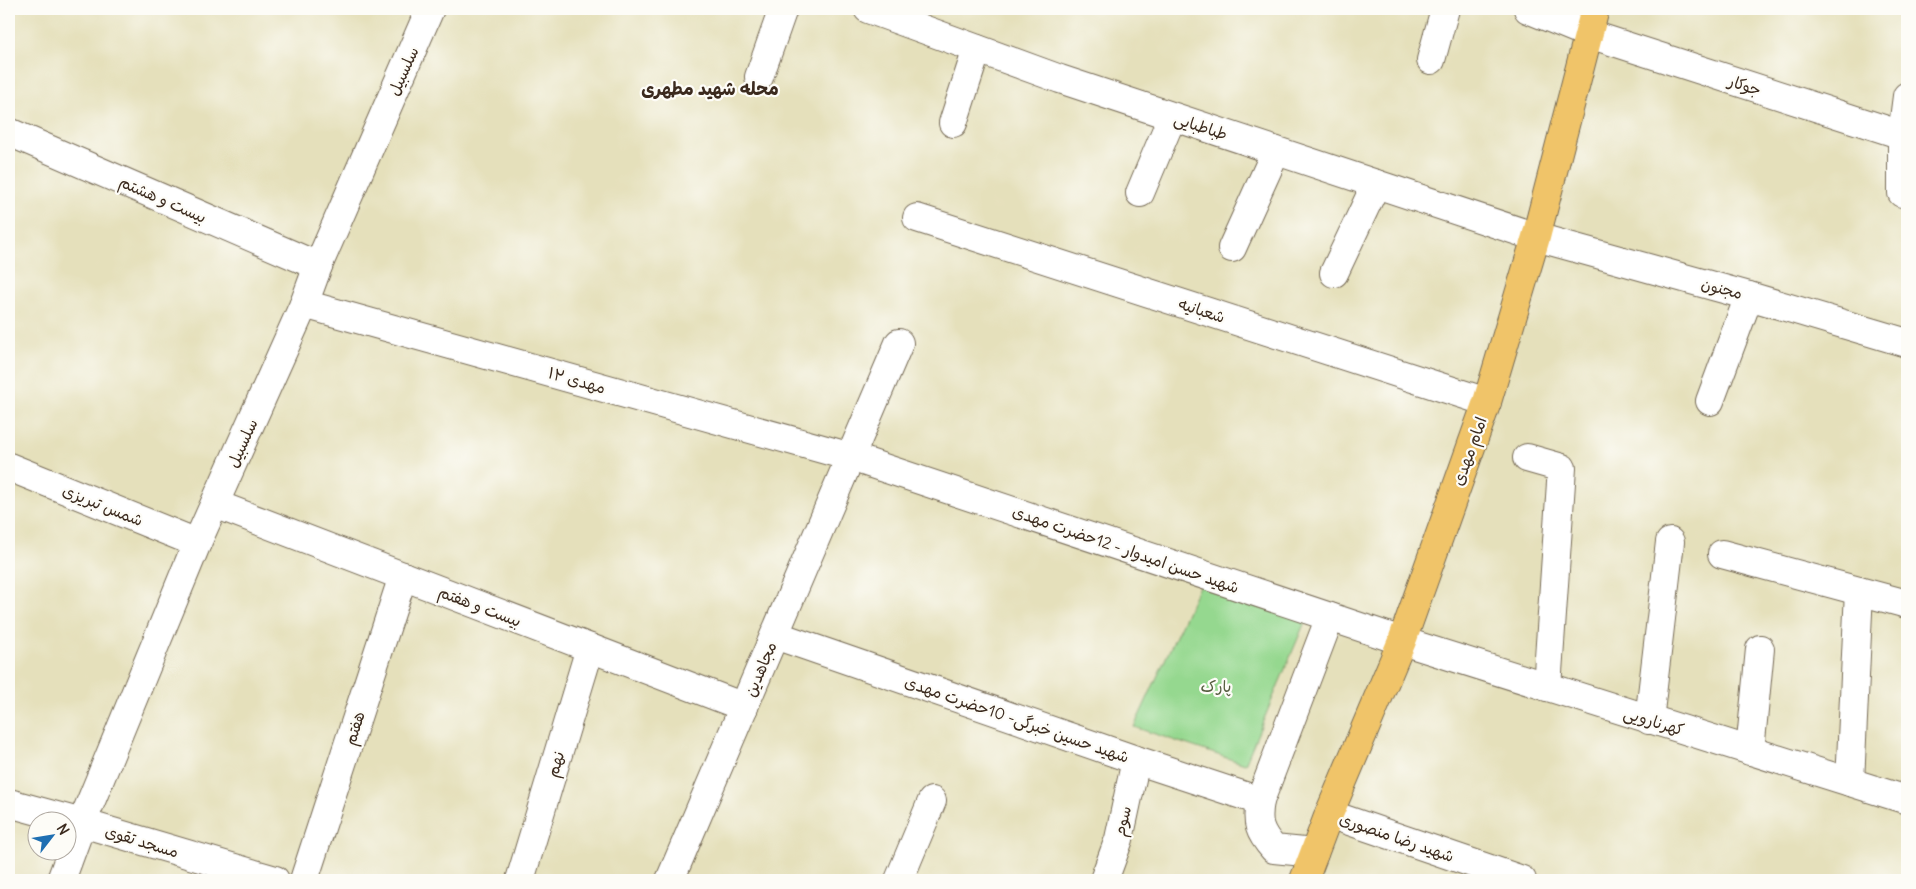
<svg xmlns="http://www.w3.org/2000/svg" width="1916" height="889" font-family="Delius,'Playpen Sans Arabic',sans-serif">
	<rect width="100%" height="100%" fill="#fdfcf7"/>
	<filter id="ink" filterUnits="userSpaceOnUse"><feTurbulence type="fractalNoise" baseFrequency=".02" numOctaves="2"/><feDisplacementMap in="SourceGraphic" scale="10" xChannelSelector="R" yChannelSelector="G"/><feConvolveMatrix kernelMatrix="1 2 1 2 8 2 1 2 1" color-interpolation-filters="sRGB"/></filter>
	<filter id="wash" filterUnits="userSpaceOnUse"><feTurbulence type="fractalNoise" baseFrequency=".0096" numOctaves="4" result="noise"/><feDisplacementMap in="SourceGraphic" scale="20" xChannelSelector="R" yChannelSelector="G"/><feGaussianBlur stdDeviation="1.12" result="paint"/><feColorMatrix in="noise" values="0 0 0 0 0 0 0 0 0 0 0 0 0 0 0 0 0 1.4 0 .05"/><feComposite in="paint" operator="in"/></filter>
	<g filter="url(#wash)">
		<rect width="100%" height="100%" fill="#e5e0bb"/>
		<path fill="#95d88f" stroke="#688156" d="M1200,584L1307,617L1245,764L1134,727Z"/>
	</g>
	<g filter="url(#ink)">
		<g fill="none" stroke-linecap="round" stroke-linejoin="round">
			<g stroke="#766a55" stroke-width="30">
				<g id="minor">
					<path d="M868,9L1060,79L1536,237L1749,296L1907,343"/>
					<path d="M1528,9L1589,34L1902,135"/>
					<path d="M1431,60L1445,9"/>
					<path d="M759,77L783,9"/>
					<path d="M953,123L977,49"/>
					<path d="M9,132L318,266"/>
					<path d="M1140,193L1172,117"/>
					<path d="M1902,193V135L1907,96"/>
					<path d="M917,218L1487,402"/>
					<path d="M1232,248L1276,151"/>
					<path d="M1334,273L1376,184"/>
					<path d="M304,304L851,457L1402,641L1907,800"/>
					<path d="M1710,401L1749,296"/>
					<path d="M1527,458L1562,468L1547,687"/>
					<path d="M9,467L197,543"/>
					<path d="M215,504L744,707"/>
					<path d="M1722,554L1907,604"/>
					<path d="M775,635L1136,760L1260,801"/>
					<path d="M1649,720L1670,542"/>
					<path d="M1750,751L1760,649"/>
					<path d="M1850,782L1859,591"/>
					<path d="M9,803L82,823L275,880"/>
					<path d="M1329,814L1522,880"/>
					<path d="M1314,853L1274,849C1259,832 1256,823 1260,801L1330,617"/>
					<path d="M61,880L82,823L197,543L304,304L318,266L430,9"/>
					<path d="M304,880L403,576"/>
					<path d="M520,880L590,648"/>
					<path d="M670,880L899,343"/>
					<path d="M899,880L932,801"/>
					<path d="M1104,880L1119,839L1136,760"/>
				</g>
			</g>
			<g stroke="#766a55" stroke-width="30">
				<path id="major" d="M1304,880L1329,814L1402,641L1487,402L1536,237L1595,9"/>
			</g>
			<use href="#minor" stroke="#fff" stroke-width="28"/>
			<use href="#major" stroke="#f0c469" stroke-width="28"/>
		</g>
	</g>
	<g text-anchor="middle" dominant-baseline="central" stroke-width="4.5" stroke-linejoin="round" paint-order="stroke">
		<g font-size="16" fill="#3b2a1e" stroke="#fdfcf7">
			<text transform="translate(403 71) rotate(-66)">سلسبیل</text>
			<text transform="translate(1745 85) rotate(18)">جوکار</text>
			<text transform="translate(1201 126) rotate(18)">طباطبایی</text>
			<text transform="translate(163 199) rotate(24)">بیست و هشتم</text>
			<text transform="translate(1722 288) rotate(15)">مجنون</text>
			<text transform="translate(1202 310) rotate(18)">شعبانیه</text>
			<text transform="translate(577 380) rotate(16)">مهدی ۱۲</text>
			<text transform="translate(242 443) rotate(-66)">سلسبیل</text>
			<text transform="translate(1469 451) rotate(-70)">امام مهدی</text>
			<text transform="translate(103 505) rotate(22)">شمس تبریزی</text>
			<text transform="translate(1126 549) rotate(19)">شهید حسن امیدوار - 12حضرت مهدی</text>
			<text transform="translate(480 606) rotate(21)">بیست و هفتم</text>
			<text transform="translate(760 669) rotate(-67)">مجاهدین</text>
			<text transform="translate(1017 719) rotate(19)">شهید حسین خبرگی- 10حضرت مهدی</text>
			<text transform="translate(1654 721) rotate(17)">کهرنارویی</text>
			<text transform="translate(354 728) rotate(-72)">هفتم</text>
			<text transform="translate(555 764) rotate(-73)">نهم</text>
			<text transform="translate(1122 821) rotate(-77)">سوم</text>
			<text transform="translate(1397 837) rotate(19)">شهید رضا منصوری</text>
			<text transform="translate(142 841) rotate(17)">مسجد تقوی</text>
		</g>
		<g font-size="16" fill="#565e40" stroke="#fdfcf7">
			<text x="1216" y="686">پارک</text>
		</g>
		<g font-size="18" font-weight="bold" fill="#3b2a1e" stroke="#fdfcf7">
			<text x="710" y="88">محله شهید مطهری</text>
		</g>
	</g>
	<rect width="1916" height="889" fill="none" stroke="#fdfcf7" stroke-width="30"/>
	<g transform="translate(52 836) rotate(59)"><circle r="24" fill="#fdfcf7" stroke="#afa8a0"/>
	<path d="M0-4L9 19L0 12L-9 19Z" fill="#1f6fb2"/>
	<text y="-8" font-size="14" font-weight="bold" text-anchor="middle" fill="#3b2a1e">N</text>
	</g>
</svg>
